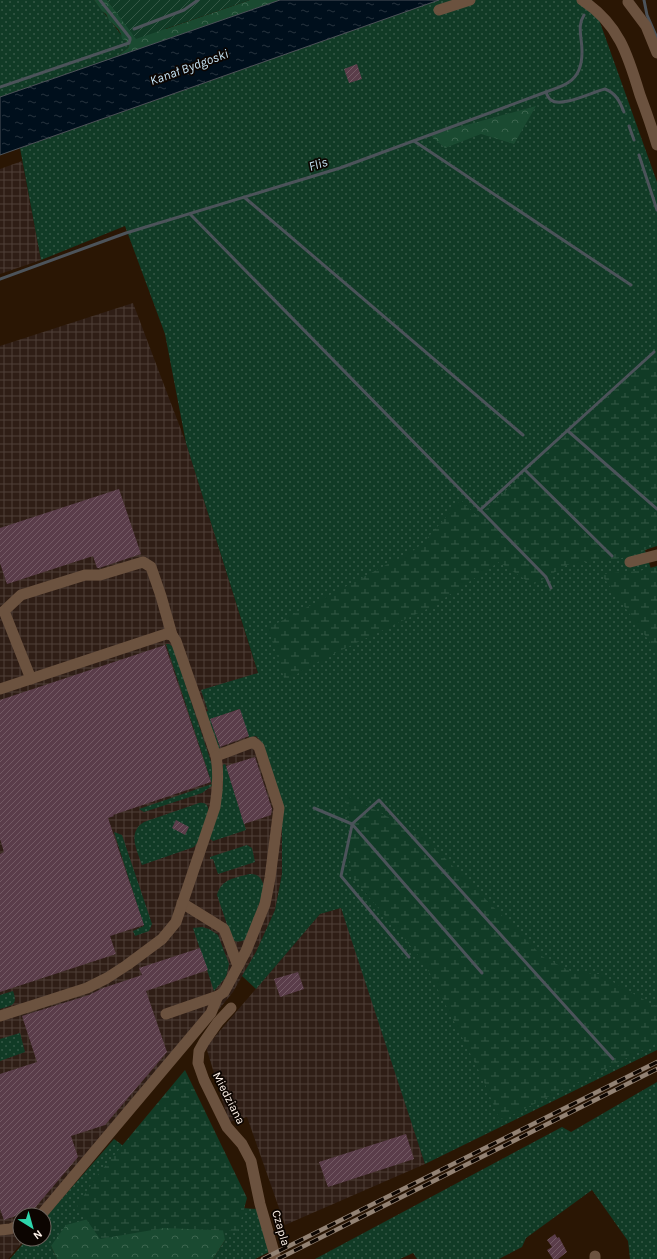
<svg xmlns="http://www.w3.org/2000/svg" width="657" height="1259" font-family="Karla,sans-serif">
	<defs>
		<pattern id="industrial-grid" width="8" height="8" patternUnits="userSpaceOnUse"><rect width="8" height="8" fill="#2f1e16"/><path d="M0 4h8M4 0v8" fill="none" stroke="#4e3f38"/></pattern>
		<pattern id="grass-dots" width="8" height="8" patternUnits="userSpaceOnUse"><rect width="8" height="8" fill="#113b26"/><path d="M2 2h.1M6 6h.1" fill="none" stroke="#355846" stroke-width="1.8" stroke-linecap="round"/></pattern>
		<pattern id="forest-crowns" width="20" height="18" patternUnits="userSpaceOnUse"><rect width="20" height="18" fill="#1a4a31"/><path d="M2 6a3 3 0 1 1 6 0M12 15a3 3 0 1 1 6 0" fill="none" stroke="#3c654f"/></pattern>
		<pattern id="wetland-marsh" width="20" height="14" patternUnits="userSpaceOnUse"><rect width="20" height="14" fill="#113b26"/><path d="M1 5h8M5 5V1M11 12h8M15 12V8" fill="none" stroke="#355846"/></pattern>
		<pattern id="garden-furrows" width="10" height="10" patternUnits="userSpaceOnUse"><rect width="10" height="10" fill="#113b26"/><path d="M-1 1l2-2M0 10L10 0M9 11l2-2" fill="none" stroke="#355846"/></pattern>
		<pattern id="water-ripples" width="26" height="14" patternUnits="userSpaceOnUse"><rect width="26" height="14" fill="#000f1c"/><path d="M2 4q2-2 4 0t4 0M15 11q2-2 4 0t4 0" fill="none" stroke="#26323d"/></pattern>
		<pattern id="building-hatch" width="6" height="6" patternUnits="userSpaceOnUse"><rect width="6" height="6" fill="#5a3d4a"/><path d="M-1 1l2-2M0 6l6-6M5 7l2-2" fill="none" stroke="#735a64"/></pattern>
	</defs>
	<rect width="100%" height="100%" fill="#2a1604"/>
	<g fill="url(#industrial-grid)">
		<path d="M22,161L41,260L0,274V169Z"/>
		<path d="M133,303L186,443L258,674L282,818V874L275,910L256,952L233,992L190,1045L44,1215H20V1239H25L8,1259H0V346Z"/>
		<path d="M341,908L365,977L425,1164L285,1225L247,1117L229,1122L206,1047L320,914Z"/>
	</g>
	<g fill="url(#grass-dots)">
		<path d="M0,0H94C106,16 118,29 129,46L128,48L116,57L0,97Z"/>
		<path d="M439,0H592L657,182V546L645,550L651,569L657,568V1050L425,1164L341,908L320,914L256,989L242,976L256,952L275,910L282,874V818L261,741L256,736L249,738L239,709L211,719L220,748L218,749L205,712L208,711L201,690L258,673L186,443L165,334L125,226L41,260L20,148Z"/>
		<path d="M166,644H169L173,647L213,768V785L202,793L144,812L139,809L212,784Z"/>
		<path d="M225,764L226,766L246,830L213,841L209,838L223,785V765Z"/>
		<path d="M199,803C205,802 209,805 208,811L200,839L194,847L142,865C137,850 127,832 144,822Z"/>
		<path d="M114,832L122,835L152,924L149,931L135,936L133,931L144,926Z"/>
		<path d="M247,845L252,848L255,862L218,874L213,859H210V857Z"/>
		<path d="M249,874C259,873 264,881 264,890L247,938C243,942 236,943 232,939L217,895C221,879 235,878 249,874Z"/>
		<path d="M202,927L209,929L218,935L229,964L226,977L214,991L193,928Z"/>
		<path d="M13,991C18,1005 13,1005 0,1009V995Z"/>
		<path d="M20,1033L25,1052L0,1061V1039Z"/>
		<path d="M657,1082V1259H630L628,1241L592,1190L526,1238L522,1247L499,1259H417L413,1253L400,1259H315L562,1127L571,1132Z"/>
		<path d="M114,1139L129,1150L229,1207L257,1209L269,1252L255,1259H213L225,1240L51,1246L57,1259H10L27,1239H44V1219Z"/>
	</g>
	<g fill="url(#forest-crowns)">
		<path d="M94,0H107L115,10L166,29L250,0H280L116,57L128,48L129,46L125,40L122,39L121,34L118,29L109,20L106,14L102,11Z"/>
		<path d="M536,106L514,144L481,134L445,148L430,135Z"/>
		<path d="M163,1199L217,1202L225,1240L213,1259H57L51,1246L66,1225Z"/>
	</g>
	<g fill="url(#wetland-marsh)">
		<path d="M656,352L657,353V538L639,555L616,559L584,562L567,565L533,585L499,562L431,607L323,659L285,681L268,628L414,550L423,543L461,500L475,514H479L486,509Z"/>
		<path d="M657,566V652L601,574L639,571Z"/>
		<path d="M346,795L421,834L543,957L572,972L599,974L655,1006L657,1003V1043L504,1119L499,1118L482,1077L424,962L351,876Z"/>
		<path d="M185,1070L247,1198L238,1231L164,1228L100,1239L77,1206L96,1177Z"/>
	</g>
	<path fill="url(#garden-furrows)" d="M107,0H250L136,39Z"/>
	<path fill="url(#water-ripples)" stroke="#4c535a" d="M280,0H439L0,155V97Z"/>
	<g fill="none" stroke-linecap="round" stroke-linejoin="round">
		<g stroke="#4c535a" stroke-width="3">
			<path d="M644,0L647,15L657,38"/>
			<path d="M134,29L184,10L198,0"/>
			<path d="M0,87L129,43L130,40V38L100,0"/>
			<path d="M546,92C547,95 548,98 551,100C561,108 592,92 605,89C616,93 620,102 624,112"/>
			<path d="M629,126L634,140"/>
			<path d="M414,141L631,285"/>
			<path d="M639,155L657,210"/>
			<path d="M244,197L523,435"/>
			<path d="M190,214L546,577L551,588"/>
			<path d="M0,279L126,233L340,168L546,92C553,89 562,87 569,82C583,73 583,53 581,39C580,30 579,23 584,15"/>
			<path d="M568,431L657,509"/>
			<path d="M525,470L612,556"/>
			<path d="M480,510L654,352"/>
			<path d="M314,808L352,824L379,800L613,1059"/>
			<path d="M352,824L482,973"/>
			<path d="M352,825L341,876L409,957"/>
		</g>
	</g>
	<g fill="url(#building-hatch)">
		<path d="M357,64L362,79L349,83L344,69Z"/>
		<path d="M119,489L141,554L99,568H97L93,556L7,584L0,563V528Z"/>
		<path d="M165,645L211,782L113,815L114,816L108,818L144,925L110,936L116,954L0,992V854L4,852L0,839V700Z"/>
		<path d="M240,709L249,736L220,747L210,719Z"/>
		<path d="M255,757L272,809L271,815L244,824L226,766Z"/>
		<path d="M176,820L189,827L185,835L172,828Z"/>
		<path d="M200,948L208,970L146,991L167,1052L105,1125L71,1136L78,1157L33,1210L4,1220L0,1209V1074L37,1062L22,1016L89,995L103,988L142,975L139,968Z"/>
		<path d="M298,972L304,989L280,997L274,979Z"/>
		<path d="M406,1134L414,1159L328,1187L319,1162Z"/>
		<path d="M555,1234L557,1238L559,1237L567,1252L558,1259H553L547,1250L552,1247L547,1240Z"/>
	</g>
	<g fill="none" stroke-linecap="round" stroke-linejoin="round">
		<g stroke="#6b523f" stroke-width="11">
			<path d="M582,0C619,24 628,55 640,95C646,111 652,128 657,145"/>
			<path d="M628,2L646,26L657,53"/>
			<path d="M439,10L470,0"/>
			<path d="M630,562L657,555"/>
			<path d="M31,679L4,611L21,595L85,575H100L143,562L151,567L161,596L172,635"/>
			<path d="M0,689L166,634L172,635L176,641L216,756L253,742L259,747L279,808L270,878L265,904L246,951L224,992L218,996L166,1014"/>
			<path d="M182,903L224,929L238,966"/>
			<path d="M231,1008L218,1022L204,1042L199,1051L198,1063L204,1080L227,1127L242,1144L251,1161L260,1204L276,1259"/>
			<path d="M0,1016L87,988L107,978L127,965L162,939L176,922L215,807C218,789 219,774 216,756"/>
			<path d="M41,1215L211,1013L218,996"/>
			<path d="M0,1230L10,1229L20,1225"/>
			<path d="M595,1256V1259"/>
		</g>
		<g stroke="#928274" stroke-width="4.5">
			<g id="rail">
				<path d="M263,1259L657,1062"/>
				<path d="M278,1259L657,1069"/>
			</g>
		</g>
		<use href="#rail" stroke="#0c0501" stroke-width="3" stroke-dasharray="9" stroke-linecap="butt"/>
	</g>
	<g text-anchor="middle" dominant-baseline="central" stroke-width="3.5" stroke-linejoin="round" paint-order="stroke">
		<g font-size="12" fill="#fef2e9" stroke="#0c0501">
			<text transform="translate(229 1098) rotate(63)">Miedziana</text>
			<text transform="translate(281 1228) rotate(74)">Czapla</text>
		</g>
		<g font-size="13" font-style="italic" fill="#c6e4f5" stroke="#0c0501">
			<text transform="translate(189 67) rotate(-20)">Kanał Bydgoski</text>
			<text transform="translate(318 164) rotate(-17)">Flis</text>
		</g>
	</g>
	<g transform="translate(32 1227) rotate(143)"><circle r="19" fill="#0c0501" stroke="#6d645e"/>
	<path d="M0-3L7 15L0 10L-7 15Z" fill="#2dd5ab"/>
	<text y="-6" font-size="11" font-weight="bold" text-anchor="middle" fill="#fef2e9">N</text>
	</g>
</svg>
